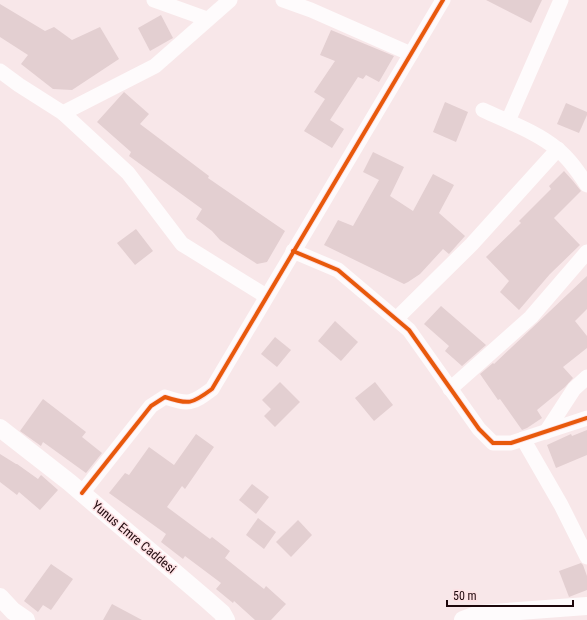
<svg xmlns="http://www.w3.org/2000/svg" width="587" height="620" font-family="'Roboto Condensed',sans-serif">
	<rect width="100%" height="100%" fill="#f8e7e9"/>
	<g fill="#e3cfd1">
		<path d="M486,0H542L531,23Z"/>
		<path d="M0,4L45,31L54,27L72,40L100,27L119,59L72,90L53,89L21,64L28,55L0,37Z"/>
		<path d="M161,15L173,38L150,51L138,28Z"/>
		<path d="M331,30L394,56L379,82L366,75L363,79L358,77L330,120L344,129L332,148L304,131L325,99L314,92L335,61L320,55Z"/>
		<path d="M124,92L149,114L140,124L209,176L208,178L285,231L267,262L257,264L220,240L212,231L196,219L202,209L129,156L131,152L97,122Z"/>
		<path d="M445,102L468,112L456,142L433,132Z"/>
		<path d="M566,103L587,112V115L579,133L557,124Z"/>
		<path d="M373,152L404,167L390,196L413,211L433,174L454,185L439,213L465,236L449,254L443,249L420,274L408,282L404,284L324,245L338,220L353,226L379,180L363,172Z"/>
		<path d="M564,171L573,181L581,191L554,218L580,245L550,274L519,310L500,292L509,281L486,257L521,223L519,221L551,189L549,186Z"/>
		<path d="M136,229L153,251L135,265L117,243Z"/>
		<path d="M587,276V309L575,321L587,336V348L563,367L573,378L565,387L537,410L542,418L527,428L522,430L500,399L498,400L480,374L493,363L494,364Z"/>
		<path d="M441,306L486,345L462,366L445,351L449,346L424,324Z"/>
		<path d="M335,321L358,342L341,361L318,341Z"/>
		<path d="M275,337L291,350L277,367L261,354Z"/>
		<path d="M280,382L300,402L275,427L264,416L271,409L262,400Z"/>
		<path d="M375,382L393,405L374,421L355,398Z"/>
		<path d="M43,399L86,432L82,437L102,453L86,473L43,442L41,446L20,431Z"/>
		<path d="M587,430V455L556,468L547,445L571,434L572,436Z"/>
		<path d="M196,434L214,447L185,489L182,486L167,507L210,539L212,537L230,551L225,558L264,589L266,586L286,604L271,620H255L234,601L233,603L216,589L221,583L185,556L183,559L161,542L166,534L109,493L125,473L129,475L149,447L174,465Z"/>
		<path d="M0,454L16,464H17L38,479L41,475L58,490L40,510L19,492L17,495L0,482Z"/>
		<path d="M252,484L269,497L256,514L239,500Z"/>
		<path d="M258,518L276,532L264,549L246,535Z"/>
		<path d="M298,520L312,535L291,557L276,542Z"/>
		<path d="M581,563L583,565L587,576V590L569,597L559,571Z"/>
		<path d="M51,564L73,579L51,610L43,605L38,612L24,601Z"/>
		<path d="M112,604L142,620H103Z"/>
	</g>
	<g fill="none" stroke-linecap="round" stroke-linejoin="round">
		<g stroke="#fefbfc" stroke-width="15">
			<path d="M154,0L207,19"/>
			<path d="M283,0L311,10L411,54"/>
			<path d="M0,71L19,85L63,113L128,173L182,244L266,296"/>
			<path d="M483,110C506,121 537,132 557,149C569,158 579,173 587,185"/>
			<path d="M63,113L155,66L230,0"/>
			<path d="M508,121L561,0"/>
			<path d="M293,251L338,270L409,330L479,429L493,443H511L587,418"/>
			<path d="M396,319L472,244L558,149"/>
			<path d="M450,389L531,317L587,252"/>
			<path d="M546,432L574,389L587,377"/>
			<path d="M523,439L561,505L587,557"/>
			<path d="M82,493L151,406L165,397C189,405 192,404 212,389L443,0"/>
		</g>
		<g stroke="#fefbfc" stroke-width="18">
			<path d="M0,428L69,482L205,598L222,613L226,620"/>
			<path d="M0,597L13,611L26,620"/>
			<path d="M463,620L479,614L587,606"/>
		</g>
		<g stroke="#fee1e4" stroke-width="6">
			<g id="cycleway">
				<path d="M293,251L338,270L409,330L479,429L493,443H511L587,418"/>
				<path d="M82,493L151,406L165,397C189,405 192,404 212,389L443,0"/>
			</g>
		</g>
		<use href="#cycleway" stroke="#e8590c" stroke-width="4"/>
	</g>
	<g text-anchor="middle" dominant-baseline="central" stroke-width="3" stroke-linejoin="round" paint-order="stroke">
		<g font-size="13" fill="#1d070b" stroke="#fee1e4">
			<text transform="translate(134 537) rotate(40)">Yunus Emre Caddesi</text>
		</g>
	</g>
	<path d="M447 600v6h126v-6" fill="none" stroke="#1d070b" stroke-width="2"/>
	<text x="453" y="600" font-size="12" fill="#1d070b" stroke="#fee1e4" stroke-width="3" paint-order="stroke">50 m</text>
</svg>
